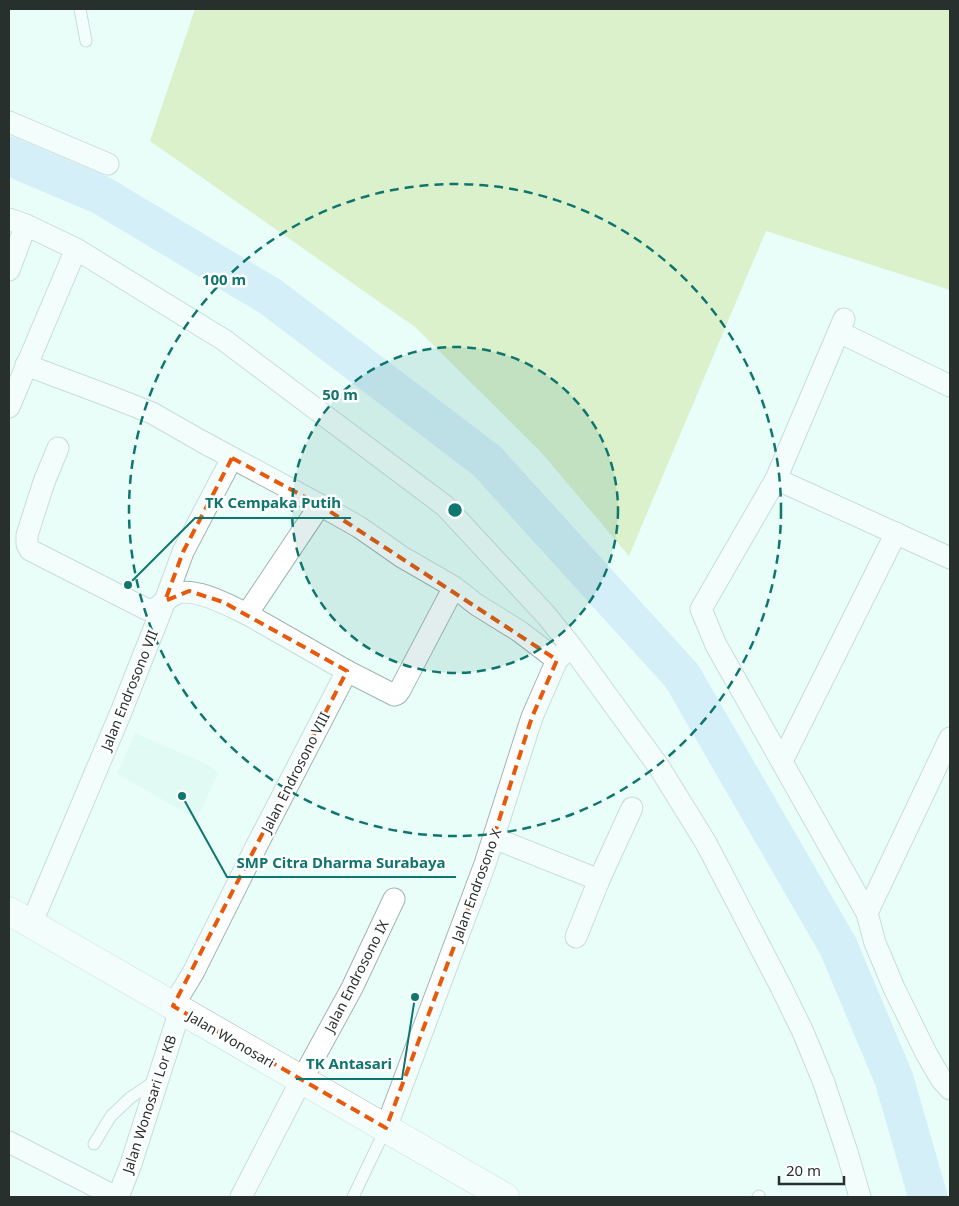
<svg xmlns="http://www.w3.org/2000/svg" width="959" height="1206" font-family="'Noto Sans',sans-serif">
	<rect width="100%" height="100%" fill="#e9fef9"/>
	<path fill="#d7f5ee" d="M135,733L209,765L218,773L197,819L117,774Z"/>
	<path fill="#cbe295" d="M195,9H950V290L766,231L629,556L540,451L415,327L150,141Z"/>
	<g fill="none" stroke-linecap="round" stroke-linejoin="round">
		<path stroke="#badef7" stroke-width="39" d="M9,156L101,195L271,297L487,461L682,676L838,946L894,1079L928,1197"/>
		<g stroke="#a1b5b0" stroke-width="13">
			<g id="service">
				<path d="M80,9L86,41"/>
				<path d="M94,1144L111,1116L130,1098L155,1081"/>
				<path d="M353,1197L386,1128"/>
				<path d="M758,1197L759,1196"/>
			</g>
		</g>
		<g stroke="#a1b5b0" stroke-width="23">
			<g id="minor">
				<path d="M9,122L108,164"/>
				<path d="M9,219L26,225L76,249L224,340L445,506L546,615L571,646L659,767L706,843L780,985L803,1032L824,1083L847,1152L860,1197"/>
				<path d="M9,270L26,225"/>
				<path d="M844,319L776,479L701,609L716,645L867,913L875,943L894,988L926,1053L941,1079L950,1089"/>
				<path d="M839,332L950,386"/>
				<path d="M26,365L109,396L152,413L201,441L320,505"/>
				<path d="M9,407L76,249"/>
				<path d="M58,448L44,482L27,535V544L30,550L146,609L154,610C161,605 168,597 176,594C194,586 230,606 247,614"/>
				<path d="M776,479L950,558"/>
				<path d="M454,587L400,690L397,694L394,695L347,671L247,614L320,505L359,527L402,557L454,587L477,605L519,631L557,660"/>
				<path d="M782,761L896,533"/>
				<path d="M494,838L599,880"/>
				<path d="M867,913L950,738"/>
				<path d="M30,924L38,908L121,712L165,601L183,552L232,458"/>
				<path d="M576,937L599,880L632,808"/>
				<path d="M173,1006L193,973L258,843L347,671"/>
				<path d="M386,1128L485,864L532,717L557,660L567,650"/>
				<path d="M9,1142L116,1197"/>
				<path d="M118,1197L131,1164L180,1010"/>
				<path d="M241,1197L293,1096L352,988L394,899"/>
			</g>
		</g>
		<g stroke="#a1b5b0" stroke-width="29">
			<path id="secondary" d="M9,911L505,1197"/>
		</g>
		<use href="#service" stroke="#fff" stroke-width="11"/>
		<use href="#minor" stroke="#fff" stroke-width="21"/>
		<use href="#secondary" stroke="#fff" stroke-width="28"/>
	</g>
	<path d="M0 0H959V1206H0ZM232,458L320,505L557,660L532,717L485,864L386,1128L173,1006L347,671L223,602L189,591L165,601L183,552Z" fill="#e9fef9" fill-opacity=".55" fill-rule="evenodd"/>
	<path fill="none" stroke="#e8590c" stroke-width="4" stroke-dasharray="10 6" stroke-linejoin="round" d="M232,458L320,505L557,660L532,717L485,864L386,1128L173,1006L347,671L223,602L189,591L165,601L183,552Z"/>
	<circle cx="455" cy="510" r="163" fill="#0f766e" fill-opacity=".12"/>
	<g fill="none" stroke="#0f766e" stroke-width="2.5" stroke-dasharray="9 6">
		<circle cx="455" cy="510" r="163"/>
		<circle cx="455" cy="510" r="326"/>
	</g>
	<g text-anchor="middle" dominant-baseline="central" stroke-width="5" stroke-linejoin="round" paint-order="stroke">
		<g font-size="14" fill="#28302e" stroke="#fff">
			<text transform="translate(129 690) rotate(-68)">Jalan Endrosono VII</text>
			<text transform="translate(295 772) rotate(-63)">Jalan Endrosono VIII</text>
			<text transform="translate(476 885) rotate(-70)">Jalan Endrosono X</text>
			<text transform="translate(356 976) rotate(-63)">Jalan Endrosono IX</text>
			<text transform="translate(231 1039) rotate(30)">Jalan Wonosari</text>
			<text transform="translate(149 1104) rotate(-72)">Jalan Wonosari Lor KB</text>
		</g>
	</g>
	<circle cx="455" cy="510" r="8" fill="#0f766e" stroke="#fff" stroke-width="2.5"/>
	<g font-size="15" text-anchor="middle" font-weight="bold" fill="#0f766e" stroke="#fff" stroke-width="5" stroke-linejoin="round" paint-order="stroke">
		<text x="224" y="285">100 m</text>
		<text x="340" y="400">50 m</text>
	</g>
	<path fill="none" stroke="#0f766e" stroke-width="2" d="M128 585L195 518H351M182 796L227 877H456M415 997L402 1079H296"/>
	<g fill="#0f766e" stroke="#fff" stroke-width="2">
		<circle cx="128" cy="585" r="5"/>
		<circle cx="182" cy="796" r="5"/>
		<circle cx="415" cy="997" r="5"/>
	</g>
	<g font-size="15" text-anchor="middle" font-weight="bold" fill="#0f766e" stroke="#fff" stroke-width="5" stroke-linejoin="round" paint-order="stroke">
		<text x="273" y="508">TK Cempaka Putih</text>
		<text x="341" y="868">SMP Citra Dharma Surabaya</text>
		<text x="349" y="1069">TK Antasari</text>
	</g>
	<rect width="959" height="1206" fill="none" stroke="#28302e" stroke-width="20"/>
	<path d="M779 1176v8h65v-8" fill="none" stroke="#28302e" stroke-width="2.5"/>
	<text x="786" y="1176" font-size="15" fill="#28302e" stroke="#ffffff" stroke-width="4" paint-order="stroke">20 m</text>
</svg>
